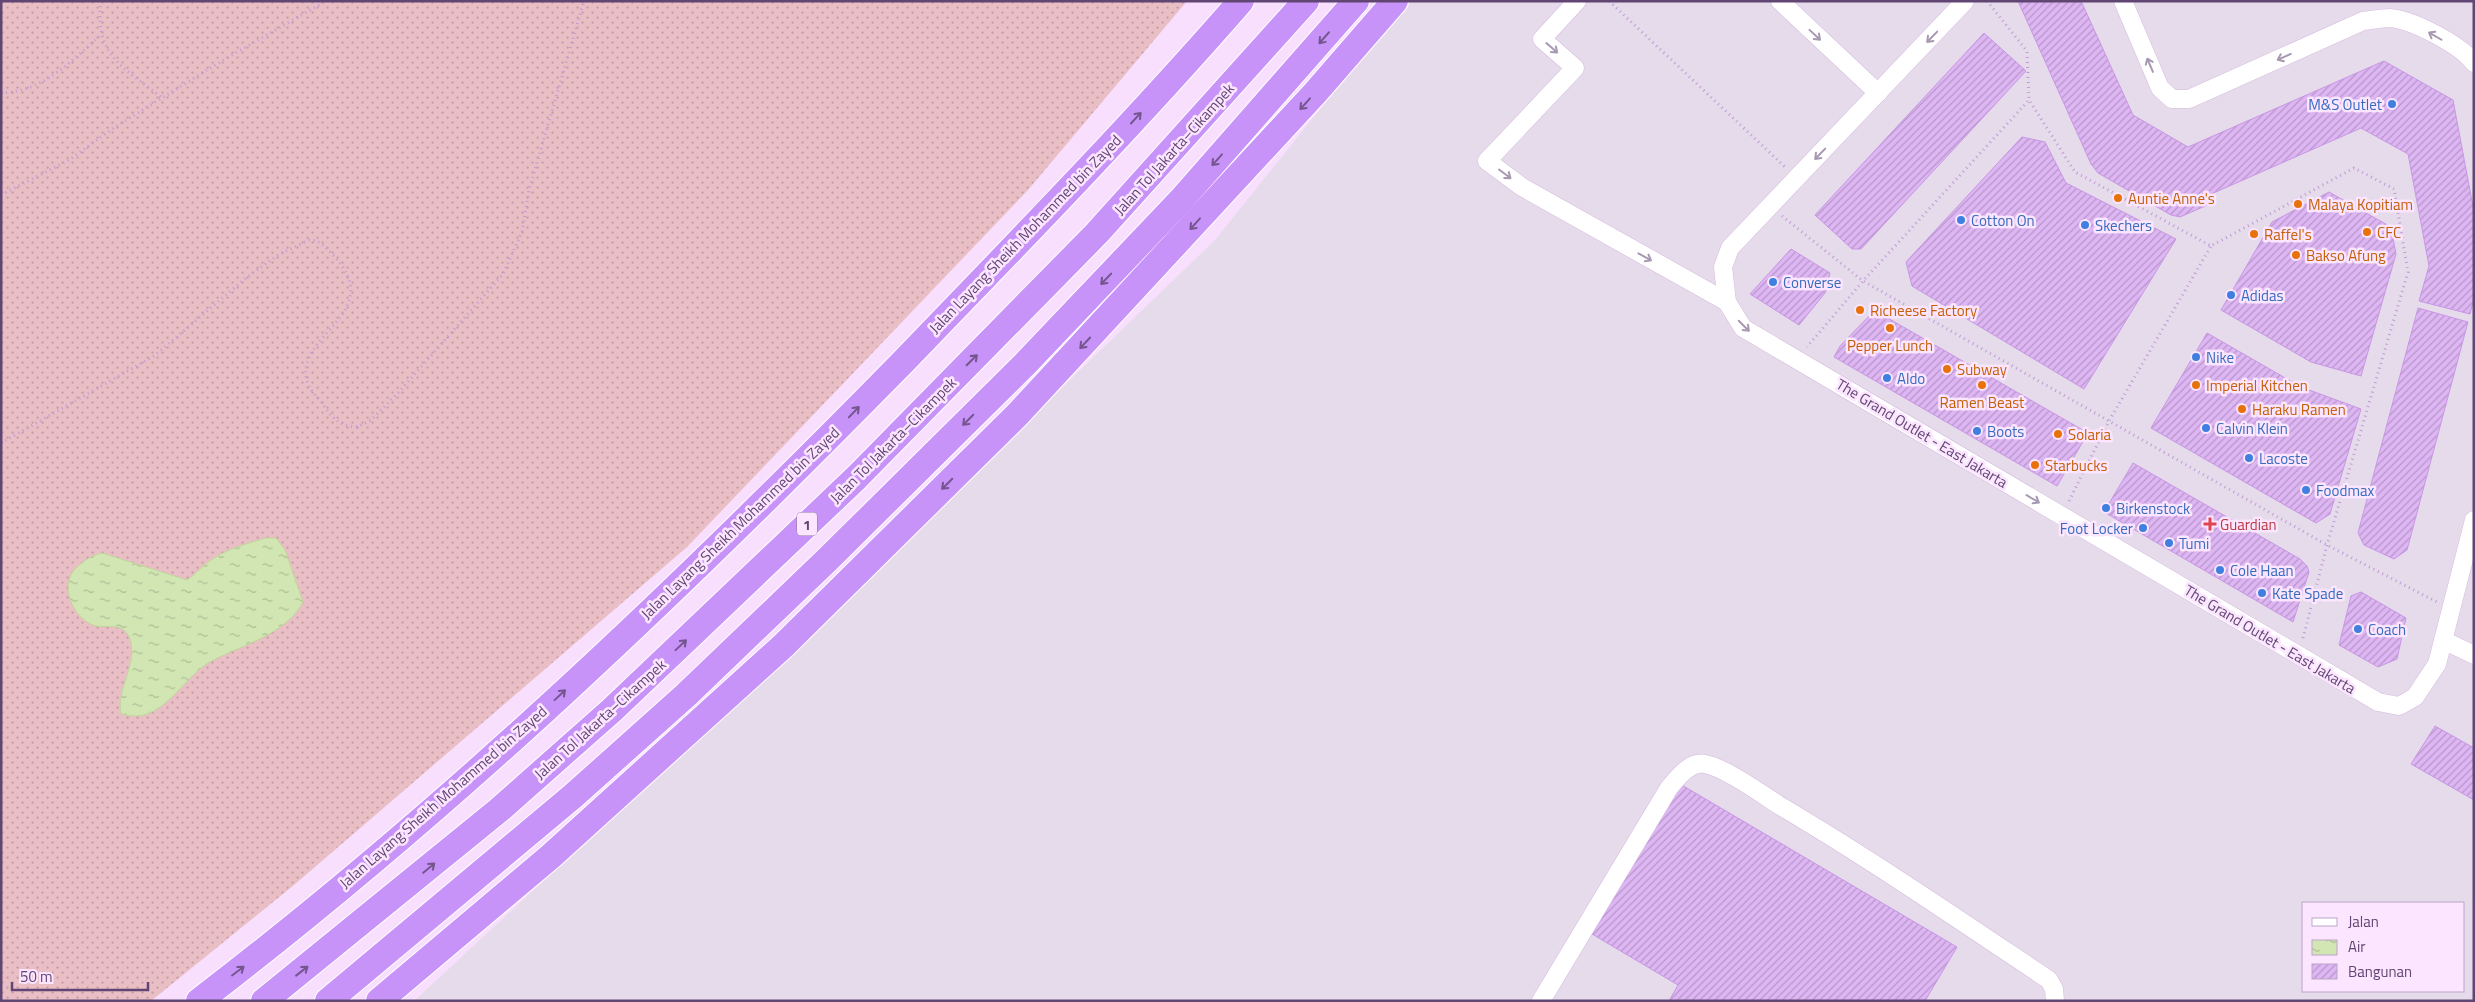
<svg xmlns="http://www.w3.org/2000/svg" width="2475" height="1002" font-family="'Titillium Web',sans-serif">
	<defs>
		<pattern id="grass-dots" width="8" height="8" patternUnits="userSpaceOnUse" patternTransform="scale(1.25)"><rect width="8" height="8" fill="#eabec5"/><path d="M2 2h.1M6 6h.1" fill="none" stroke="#c19ca4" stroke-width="1.8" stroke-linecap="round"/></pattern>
		<pattern id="water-ripples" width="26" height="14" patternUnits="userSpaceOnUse" patternTransform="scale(1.25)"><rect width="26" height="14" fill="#d2e6b3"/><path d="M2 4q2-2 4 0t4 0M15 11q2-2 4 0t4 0" fill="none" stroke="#aebc96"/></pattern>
		<pattern id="building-hatch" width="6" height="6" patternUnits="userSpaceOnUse" patternTransform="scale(1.25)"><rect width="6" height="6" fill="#ddb6f3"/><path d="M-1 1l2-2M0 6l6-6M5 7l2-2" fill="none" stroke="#b796c9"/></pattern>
	</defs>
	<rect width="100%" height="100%" fill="#f8dffd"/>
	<path fill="#e6dbea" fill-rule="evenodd" d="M1407,1H2474V1001H414L714,723L1215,240ZM2304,903H2464V991H2304Z"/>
	<path fill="url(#grass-dots)" d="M1,1H1187L1028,190L687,547L294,885L151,1001H1Z"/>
	<path fill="url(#water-ripples)" stroke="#bfd899" d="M266,538H276L285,550L303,602C285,636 240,645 208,663C189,675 175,699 154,711C143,717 133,717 121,714C116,690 136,667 131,643C126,619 105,630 93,625C72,617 59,584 76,568C85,560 90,556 102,553L187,580C196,574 202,566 211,560C229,548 246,544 266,538Z"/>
	<g fill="url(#building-hatch)" stroke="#c896e5">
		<path d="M2018,1H2081L2133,115L2188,147L2384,61L2453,100L2474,212V298L2470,314L2419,301L2429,266L2408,154L2361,128L2209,195L2212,203L2180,217L2171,215L2098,173L2091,164Z"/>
		<path d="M1984,33L2026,71L1861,249H1852L1815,215Z"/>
		<path d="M2022,137L2045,142L2066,183L2176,239L2084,389L1912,286L1906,262Z"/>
		<path d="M2329,192L2391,227L2396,254L2361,376L2311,362L2221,310L2272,222Z"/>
		<path d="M1791,249L1830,273L1825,293L1799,325L1750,294Z"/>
		<path d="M2418,308L2468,322L2407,550L2394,559L2364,545L2358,533Z"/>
		<path d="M1879,313L2088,433L2057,486L1834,357L1840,346L1871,314Z"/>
		<path d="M2207,333L2301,387L2361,409L2330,514L2316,523L2151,428Z"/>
		<path d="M2133,463L2300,559L2307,566L2309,572L2293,622L2104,512Z"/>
		<path d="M2361,592L2406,618L2397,659L2378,667L2339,645L2351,596Z"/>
		<path d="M2435,726L2474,748V800L2411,764Z"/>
		<path d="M1680,784L1957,947L1925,1001H1669L1678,985L1592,934Z"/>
	</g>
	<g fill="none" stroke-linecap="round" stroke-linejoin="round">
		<g stroke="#d6bbe0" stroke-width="19">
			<g id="minor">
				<path d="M1577,1L1542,39L1575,68L1487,161L1522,187L1727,302"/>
				<path d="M1780,1L1878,93"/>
				<path d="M1965,1L1730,248L1723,267L1727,302L1743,328L2378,702L2399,706L2415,697L2437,664L2474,520"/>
				<path d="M2123,1L2160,88L2172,99H2189L2363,21C2372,20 2382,18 2390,18C2413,20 2461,45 2474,63"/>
				<path d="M2443,640L2474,655"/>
				<path d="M1541,1001L1669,788C1678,777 1690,761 1705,764C1726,768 1763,795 1782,807C1873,861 1961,921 2049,980L2054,989L2055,1001"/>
			</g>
		</g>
		<g stroke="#fff" stroke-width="28">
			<g id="highway">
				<path d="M199,1001C449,810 678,591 898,367C1014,247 1131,127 1241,1"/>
				<path d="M264,1001L499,810L612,710L856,478L1097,233L1306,1"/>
				<path d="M328,1001L573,796L686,695L828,559L1025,364L1181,200L1356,1"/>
				<path d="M379,1001L551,856L784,645L1018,414L1315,93L1395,1"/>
			</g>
		</g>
		<g stroke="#c09ad7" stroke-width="3" stroke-dasharray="1 4" stroke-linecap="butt">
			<path d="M101,1C94,57 124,67 162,98"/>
			<path d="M1609,1L1785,167"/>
			<path d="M1987,1L2027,51L2029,100"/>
			<path d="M1,93C43,92 71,61 101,35"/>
			<path d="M1,195L69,160L115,127L225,59L326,1"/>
			<path d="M1782,216L1863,281L1807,347"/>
			<path d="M1,443L154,356L246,278L278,255L309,240C321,240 326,248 334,256C386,313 300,332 306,377C307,387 316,396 322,403C332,418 339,426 358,427L371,420L398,393L503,274L522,232L529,190L584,1"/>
			<path d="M2069,501L2109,421L2211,246"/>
			<path d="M2303,638L2327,545L2408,272L2394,189L2354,168L2211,246L2075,172L2029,100L1863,281L2327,545L2437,602"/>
		</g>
		<use href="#minor" stroke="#fff" stroke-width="18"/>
		<use href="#highway" stroke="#c793f9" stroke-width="26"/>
	</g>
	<defs><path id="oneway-shaft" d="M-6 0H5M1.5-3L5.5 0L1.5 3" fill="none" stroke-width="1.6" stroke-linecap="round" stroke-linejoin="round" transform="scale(1.25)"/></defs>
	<g stroke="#a899b2">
		<use href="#oneway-shaft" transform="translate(1815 35) rotate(43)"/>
		<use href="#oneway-shaft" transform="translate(2435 36) rotate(-150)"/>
		<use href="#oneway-shaft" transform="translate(1932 37) rotate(134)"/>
		<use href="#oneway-shaft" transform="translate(1552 48) rotate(41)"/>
		<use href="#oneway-shaft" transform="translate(2284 57) rotate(156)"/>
		<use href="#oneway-shaft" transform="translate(2150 65) rotate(-113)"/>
		<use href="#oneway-shaft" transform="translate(1820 154) rotate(134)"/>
		<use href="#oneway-shaft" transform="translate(1505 174) rotate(37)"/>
		<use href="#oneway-shaft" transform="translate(1645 257) rotate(29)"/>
		<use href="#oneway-shaft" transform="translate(1744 326) rotate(45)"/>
		<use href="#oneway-shaft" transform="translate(2033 499) rotate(31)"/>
	</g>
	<g stroke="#75558e">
		<use href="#oneway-shaft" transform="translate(1324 38) rotate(131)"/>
		<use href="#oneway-shaft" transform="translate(1305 104) rotate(132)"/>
		<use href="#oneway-shaft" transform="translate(1136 118) rotate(-47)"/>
		<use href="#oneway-shaft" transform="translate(1217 160) rotate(132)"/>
		<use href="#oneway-shaft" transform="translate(1195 224) rotate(132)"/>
		<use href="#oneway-shaft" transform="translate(1106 279) rotate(134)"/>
		<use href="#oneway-shaft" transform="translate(1085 343) rotate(133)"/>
		<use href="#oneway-shaft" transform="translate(972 360) rotate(-45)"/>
		<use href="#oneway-shaft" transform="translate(854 412) rotate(-46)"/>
		<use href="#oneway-shaft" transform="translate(968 420) rotate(135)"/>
		<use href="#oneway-shaft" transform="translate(947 484) rotate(135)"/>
		<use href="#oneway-shaft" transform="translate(681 645) rotate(-43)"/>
		<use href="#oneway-shaft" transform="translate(560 695) rotate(-43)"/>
		<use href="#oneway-shaft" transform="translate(429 868) rotate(-40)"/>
		<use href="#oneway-shaft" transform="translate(238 971) rotate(-37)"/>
		<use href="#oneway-shaft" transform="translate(302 971) rotate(-38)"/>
	</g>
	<g fill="#3f7fe0" stroke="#fbe5ff" stroke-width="2">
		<circle cx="2392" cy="104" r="5"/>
		<circle cx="1961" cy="220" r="5"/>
		<circle cx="2085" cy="225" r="5"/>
		<circle cx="1773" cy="282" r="5"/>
		<circle cx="2231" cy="295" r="5"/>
		<circle cx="2196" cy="357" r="5"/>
		<circle cx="1887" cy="378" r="5"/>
		<circle cx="2206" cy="428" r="5"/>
		<circle cx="1977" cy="431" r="5"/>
		<circle cx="2249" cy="458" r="5"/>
		<circle cx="2306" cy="490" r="5"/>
		<circle cx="2106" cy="508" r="5"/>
		<circle cx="2143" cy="528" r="5"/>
		<circle cx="2169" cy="543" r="5"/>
		<circle cx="2220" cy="570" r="5"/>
		<circle cx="2262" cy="593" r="5"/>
		<circle cx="2358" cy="629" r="5"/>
	</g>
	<g fill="#e8710a" stroke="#fbe5ff" stroke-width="2">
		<circle cx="2118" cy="198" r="5"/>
		<circle cx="2298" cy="204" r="5"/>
		<circle cx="2367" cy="232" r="5"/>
		<circle cx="2254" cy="234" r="5"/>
		<circle cx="2296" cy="255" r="5"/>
		<circle cx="1860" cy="310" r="5"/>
		<circle cx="1890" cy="328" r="5"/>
		<circle cx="1947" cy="369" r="5"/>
		<circle cx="1982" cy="385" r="5"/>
		<circle cx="2196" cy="385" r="5"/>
		<circle cx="2242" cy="409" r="5"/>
		<circle cx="2058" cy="434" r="5"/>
		<circle cx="2035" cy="465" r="5"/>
	</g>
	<path fill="#e0444e" stroke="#fbe5ff" stroke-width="2" d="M2207.5 516.5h5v5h5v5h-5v5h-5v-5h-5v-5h5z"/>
	<g text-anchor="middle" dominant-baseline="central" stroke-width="5" stroke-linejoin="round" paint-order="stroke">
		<rect fill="#fbe5ff" stroke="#8f769d" stroke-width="1" x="797" y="512.5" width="20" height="23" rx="4"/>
		<g font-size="14" font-weight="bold" fill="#614673">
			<text x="807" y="524">1</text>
		</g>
		<g font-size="15" fill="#366cbe" stroke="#fbe5ff" text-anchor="start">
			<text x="2382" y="104" text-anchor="end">M&amp;S Outlet</text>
			<text x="1971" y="220">Cotton On</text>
			<text x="2095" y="225">Skechers</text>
			<text x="1783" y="282">Converse</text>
			<text x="2241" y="295">Adidas</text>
			<text x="2206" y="357">Nike</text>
			<text x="1897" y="378">Aldo</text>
			<text x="2216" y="428">Calvin Klein</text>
			<text x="1987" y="431">Boots</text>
			<text x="2259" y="458">Lacoste</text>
			<text x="2316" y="490">Foodmax</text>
			<text x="2116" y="508">Birkenstock</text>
			<text x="2133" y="528" text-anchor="end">Foot Locker</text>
			<text x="2179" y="543">Tumi</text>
			<text x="2230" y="570">Cole Haan</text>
			<text x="2272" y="593">Kate Spade</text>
			<text x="2368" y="629">Coach</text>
		</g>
		<g font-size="15" fill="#614673" stroke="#fbe5ff">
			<text transform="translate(1174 149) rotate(-48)">Jalan Tol Jakarta–Cikampek</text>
			<text transform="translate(1025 234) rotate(-46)">Jalan Layang Sheikh Mohammed bin Zayed</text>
			<text transform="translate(1922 433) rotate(31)">The Grand Outlet - East Jakarta</text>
			<text transform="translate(893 440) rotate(-45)">Jalan Tol Jakarta–Cikampek</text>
			<text transform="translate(740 523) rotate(-44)">Jalan Layang Sheikh Mohammed bin Zayed</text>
			<text transform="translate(2270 639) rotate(31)">The Grand Outlet - East Jakarta</text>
			<text transform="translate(600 719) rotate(-42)">Jalan Tol Jakarta–Cikampek</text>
			<text transform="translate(443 797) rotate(-41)">Jalan Layang Sheikh Mohammed bin Zayed</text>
		</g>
		<g font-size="15" fill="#c56008" stroke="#fbe5ff" text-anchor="start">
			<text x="2128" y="198">Auntie Anne's</text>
			<text x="2308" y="204">Malaya Kopitiam</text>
			<text x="2377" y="232">CFC</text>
			<text x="2264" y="234">Raffel's</text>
			<text x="2306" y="255">Bakso Afung</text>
			<text x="1870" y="310">Richeese Factory</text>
			<text x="1890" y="345" text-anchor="middle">Pepper Lunch</text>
			<text x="1957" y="369">Subway</text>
			<text x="2206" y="385">Imperial Kitchen</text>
			<text x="1982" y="402" text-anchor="middle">Ramen Beast</text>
			<text x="2252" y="409">Haraku Ramen</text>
			<text x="2068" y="434">Solaria</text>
			<text x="2045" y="465">Starbucks</text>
		</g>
		<g font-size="15" fill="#be3a42" stroke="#fbe5ff" text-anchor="start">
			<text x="2220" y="524">Guardian</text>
		</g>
	</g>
	<rect width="2475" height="1002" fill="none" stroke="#614673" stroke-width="5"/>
	<rect x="2302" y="902" width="162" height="90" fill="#fbe5ff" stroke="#bda5c7"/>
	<rect x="2312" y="918" width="25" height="8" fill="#ffffff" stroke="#bda5c7"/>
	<text x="2348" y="927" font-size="15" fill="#614673">Jalan</text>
	<rect x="2312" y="940" width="25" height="15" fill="url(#water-ripples)" stroke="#bda5c7"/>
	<text x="2348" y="952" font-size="15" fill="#614673">Air</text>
	<rect x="2312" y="964" width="25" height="15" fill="url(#building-hatch)" stroke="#bda5c7"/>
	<text x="2348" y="977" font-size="15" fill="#614673">Bangunan</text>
	<path d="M12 982v8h136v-8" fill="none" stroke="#614673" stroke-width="2.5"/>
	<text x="20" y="982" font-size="15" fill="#614673" stroke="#fbe5ff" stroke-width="4" paint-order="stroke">50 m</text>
</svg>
